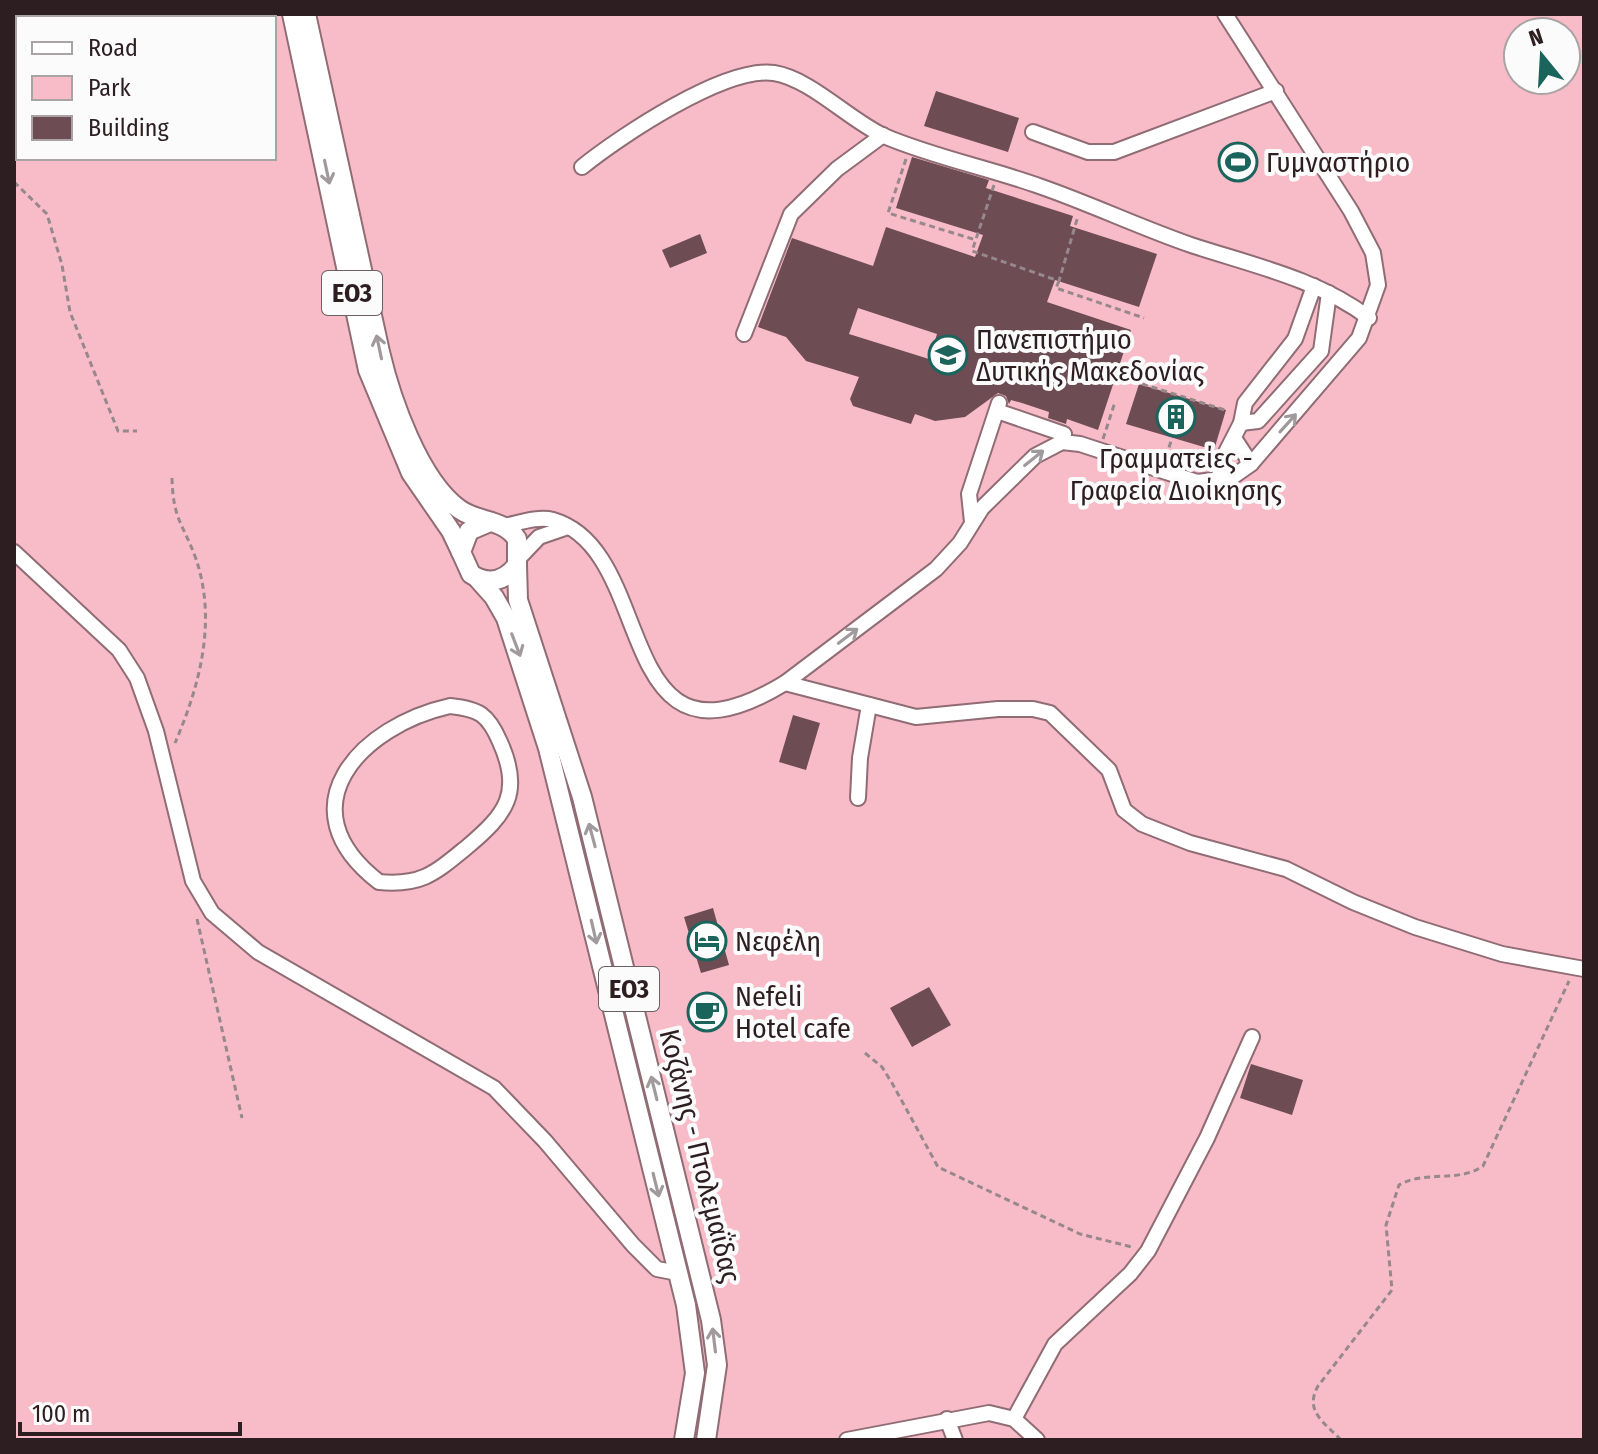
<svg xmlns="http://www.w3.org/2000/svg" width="1598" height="1454" font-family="'Fira Sans Condensed',sans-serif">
	<rect width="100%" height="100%" fill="#f9e9ec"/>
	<path fill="#f8bcc9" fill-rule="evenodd" d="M14,14H1584V1440H14ZM18,18H274V158H18ZM1518,32H1566V80H1518Z"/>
	<g fill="#6e4c54" fill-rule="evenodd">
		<path d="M936,91L1019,118L1008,152L924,126Z"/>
		<path d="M912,157L989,180L986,188L1073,216L1070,226L1157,254L1139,307L1055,280L1047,302L1131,330L1098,430L1067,419L1066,424L1048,418L1049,412L1022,403L1011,400L1009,404L1006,396L998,393L965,417L935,421L915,414L911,424L853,406L850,399L859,377L806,361L786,337L758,327L792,238L873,266L886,227L975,257L983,235L896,208ZM858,308L937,334L929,359L849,334Z"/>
		<path d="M700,234L707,253L670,268L662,250Z"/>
		<path d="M1139,384L1226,410L1214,450L1126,424Z"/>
		<path d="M793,715L820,723L806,770L779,762Z"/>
		<path d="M713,908L729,965L701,973L684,917Z"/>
		<path d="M929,987L951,1025L912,1047L890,1008Z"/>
		<path d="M1251,1064L1303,1080L1292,1115L1240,1098Z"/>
	</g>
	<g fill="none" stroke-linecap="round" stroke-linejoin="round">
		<g stroke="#906c74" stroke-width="18">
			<g id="minor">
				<path d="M1033,132L1088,152H1114L1276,91"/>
				<path d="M582,167C619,137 725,66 774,73C811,79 849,120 884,136C933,157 989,168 1039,186C1091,204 1139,227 1191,245C1252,265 1318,279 1369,318"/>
				<path d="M744,334L791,214L837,169L883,135"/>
				<path d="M997,411L1064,434L1062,442"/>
				<path d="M1241,423L1258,421L1321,351L1329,293"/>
				<path d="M1234,438L1251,464"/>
				<path d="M1218,481L1223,458L1241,423L1245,403L1295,339L1314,286"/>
				<path d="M972,522L969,494L999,403"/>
				<path d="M504,526C519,523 538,516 553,520C660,551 609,790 785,683L936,569L960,543L982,508L1035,456L1062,442L1080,444L1197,482L1231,478L1251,464L1359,338L1378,285L1373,253L1351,211L1225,14"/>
				<path d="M14,552L119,650L137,678L156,731L193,881L212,913L258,952L494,1088L545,1141L633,1245L657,1269L678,1273"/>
				<path d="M520,557L539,537L568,527"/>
				<path d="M785,683L916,717L998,709H1033L1050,713L1109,770L1124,810L1142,824L1190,843L1286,869L1353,902L1415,927L1502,954L1584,969"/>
				<path d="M450,706C479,709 488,714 500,742C523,793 506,814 467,847C435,873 422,886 379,882C283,808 360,726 450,706Z"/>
				<path d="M858,798L860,758L869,705"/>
				<path d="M947,1419L955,1440"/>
				<path d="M1014,1419L1055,1344L1130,1274L1148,1251L1207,1138L1252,1037"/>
				<path d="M847,1440L989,1413L1014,1419L1037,1440"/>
			</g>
		</g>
		<g stroke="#906c74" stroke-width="22">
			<g id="major">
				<path d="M292,14L368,370L411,473L451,531L461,552"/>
				<path d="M306,14L380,352C391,399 419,480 459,509C478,523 503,518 517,539V565C505,581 489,586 471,574L461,552L469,531L490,522"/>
				<path d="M517,565L518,600L582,797L711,1320L717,1365L706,1440"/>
				<path d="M478,579L494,597L506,618L548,748L686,1305L695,1373L684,1440"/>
			</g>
		</g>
		<g stroke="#97888b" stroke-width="3" stroke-dasharray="6 4" stroke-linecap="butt">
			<path d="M906,159L888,213L976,240"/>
			<path d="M14,182L47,214L62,265L70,312L118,431H137"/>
			<path d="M994,185L972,251L1059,281L1078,216"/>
			<path d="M1059,281L1056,288L1144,318"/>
			<path d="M1123,378L1228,411"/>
			<path d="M1103,439L1115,402"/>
			<path d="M1166,457L1172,438"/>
			<path d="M172,478C173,520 183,523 196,559C217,621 200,685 175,743"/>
			<path d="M197,919L242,1118"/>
			<path d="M865,1053L882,1067L892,1083L938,1167L1080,1234L1132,1247"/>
			<path d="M1341,1440C1324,1422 1304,1411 1318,1386L1392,1290L1386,1225L1399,1185C1425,1170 1459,1183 1483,1166L1569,981"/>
		</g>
		<use href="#minor" stroke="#fff" stroke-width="14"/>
		<use href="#major" stroke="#fff" stroke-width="18"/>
	</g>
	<defs><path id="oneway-shaft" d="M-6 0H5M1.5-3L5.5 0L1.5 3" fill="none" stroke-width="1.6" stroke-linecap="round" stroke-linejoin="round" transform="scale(2)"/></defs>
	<g stroke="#a09a9c">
		<use href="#oneway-shaft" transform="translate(327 172) rotate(78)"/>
		<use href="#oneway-shaft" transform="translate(379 347) rotate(-102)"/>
		<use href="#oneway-shaft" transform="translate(1288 423) rotate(-48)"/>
		<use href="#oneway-shaft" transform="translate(1034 458) rotate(-39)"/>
		<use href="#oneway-shaft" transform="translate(848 636) rotate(-37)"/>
		<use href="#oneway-shaft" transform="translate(516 645) rotate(69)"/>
		<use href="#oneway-shaft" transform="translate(592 835) rotate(-105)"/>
		<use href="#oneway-shaft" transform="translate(594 932) rotate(77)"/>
		<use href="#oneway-shaft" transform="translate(654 1088) rotate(-104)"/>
		<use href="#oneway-shaft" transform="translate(656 1185) rotate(76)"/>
		<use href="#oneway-shaft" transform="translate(714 1340) rotate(-97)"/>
	</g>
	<defs>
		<g id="stadium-ring" transform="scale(2)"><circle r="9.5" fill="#fbfbfb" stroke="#1a645c" stroke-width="1.5"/><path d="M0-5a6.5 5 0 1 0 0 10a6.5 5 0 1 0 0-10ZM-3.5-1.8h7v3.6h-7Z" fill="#1a645c"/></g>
		<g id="university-ring" transform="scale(2)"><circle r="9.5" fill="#fbfbfb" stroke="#1a645c" stroke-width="1.5"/><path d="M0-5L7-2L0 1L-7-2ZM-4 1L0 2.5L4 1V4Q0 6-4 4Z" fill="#1a645c"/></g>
		<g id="building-ring" transform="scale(2)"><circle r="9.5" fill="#fbfbfb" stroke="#1a645c" stroke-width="1.5"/><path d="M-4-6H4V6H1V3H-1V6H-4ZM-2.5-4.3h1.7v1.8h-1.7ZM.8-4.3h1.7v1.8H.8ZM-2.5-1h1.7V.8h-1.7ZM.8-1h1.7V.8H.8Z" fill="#1a645c"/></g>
		<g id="hotel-ring" transform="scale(2)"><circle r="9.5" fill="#fbfbfb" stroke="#1a645c" stroke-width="1.5"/><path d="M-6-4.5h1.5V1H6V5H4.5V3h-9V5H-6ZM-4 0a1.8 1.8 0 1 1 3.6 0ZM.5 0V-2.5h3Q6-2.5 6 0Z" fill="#1a645c"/></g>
		<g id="cafe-ring" transform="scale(2)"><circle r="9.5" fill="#fbfbfb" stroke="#1a645c" stroke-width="1.5"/><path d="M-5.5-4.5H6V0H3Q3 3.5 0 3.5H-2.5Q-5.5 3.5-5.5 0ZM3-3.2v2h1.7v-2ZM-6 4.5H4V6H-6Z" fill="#1a645c"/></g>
	</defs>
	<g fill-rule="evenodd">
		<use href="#stadium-ring" x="1238" y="162"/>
		<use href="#university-ring" x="948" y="355"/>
		<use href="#building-ring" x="1176" y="417"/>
		<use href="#hotel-ring" x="707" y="941"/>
		<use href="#cafe-ring" x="707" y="1012"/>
	</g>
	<g text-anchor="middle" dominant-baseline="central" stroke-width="8" stroke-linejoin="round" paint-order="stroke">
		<g fill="#fbfbfb" stroke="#6b6063" stroke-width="2">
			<rect x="322" y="271" width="60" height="44" rx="6"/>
			<rect x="599" y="967" width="60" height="44" rx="6"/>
		</g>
		<g font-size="26" font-weight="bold" fill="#2d1e22">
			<text x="352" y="293">ΕΟ3</text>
			<text x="629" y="989">ΕΟ3</text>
		</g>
		<g font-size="28" fill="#2d1e22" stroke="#fbfbfb" text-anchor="start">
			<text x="1266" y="162">Γυμναστήριο</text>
			<text x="976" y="339">Πανεπιστήμιο<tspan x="976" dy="32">Δυτικής Μακεδονίας</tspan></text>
			<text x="1176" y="458" text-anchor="middle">Γραμματείες -<tspan x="1176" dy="32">Γραφεία Διοίκησης</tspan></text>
			<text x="735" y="941">Νεφέλη</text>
			<text x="735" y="996">Nefeli<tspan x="735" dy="32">Hotel cafe</tspan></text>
		</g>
		<g font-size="28" fill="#2d1e22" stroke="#fbfbfb">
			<text transform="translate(700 1156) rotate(76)">Κοζάνης - Πτολεμαΐδας</text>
		</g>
	</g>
	<rect width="1598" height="1454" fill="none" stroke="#2d1e22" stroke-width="32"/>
	<rect x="16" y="16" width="260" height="144" fill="#fbfbfb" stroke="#a9a3a4" stroke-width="2"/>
	<rect x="32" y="42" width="40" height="12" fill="#ffffff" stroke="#a9a3a4" stroke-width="2"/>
	<text x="88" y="56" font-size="24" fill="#2d1e22">Road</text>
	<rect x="32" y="76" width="40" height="24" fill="#f8bcc9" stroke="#a9a3a4" stroke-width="2"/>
	<text x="88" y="96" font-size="24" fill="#2d1e22">Park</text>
	<rect x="32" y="116" width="40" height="24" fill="#6e4c54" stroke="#a9a3a4" stroke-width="2"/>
	<text x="88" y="136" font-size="24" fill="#2d1e22">Building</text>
	<g transform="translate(1542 56) rotate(342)"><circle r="38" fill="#fbfbfb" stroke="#a9a3a4" stroke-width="2"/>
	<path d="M0-6L14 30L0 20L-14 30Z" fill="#1a645c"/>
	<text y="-12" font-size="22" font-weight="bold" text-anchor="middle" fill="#2d1e22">N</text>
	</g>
	<path d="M20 1422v12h220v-12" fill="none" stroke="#2d1e22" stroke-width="4"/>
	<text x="32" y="1422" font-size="24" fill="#2d1e22" stroke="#fbfbfb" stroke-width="6" paint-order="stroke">100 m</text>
</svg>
